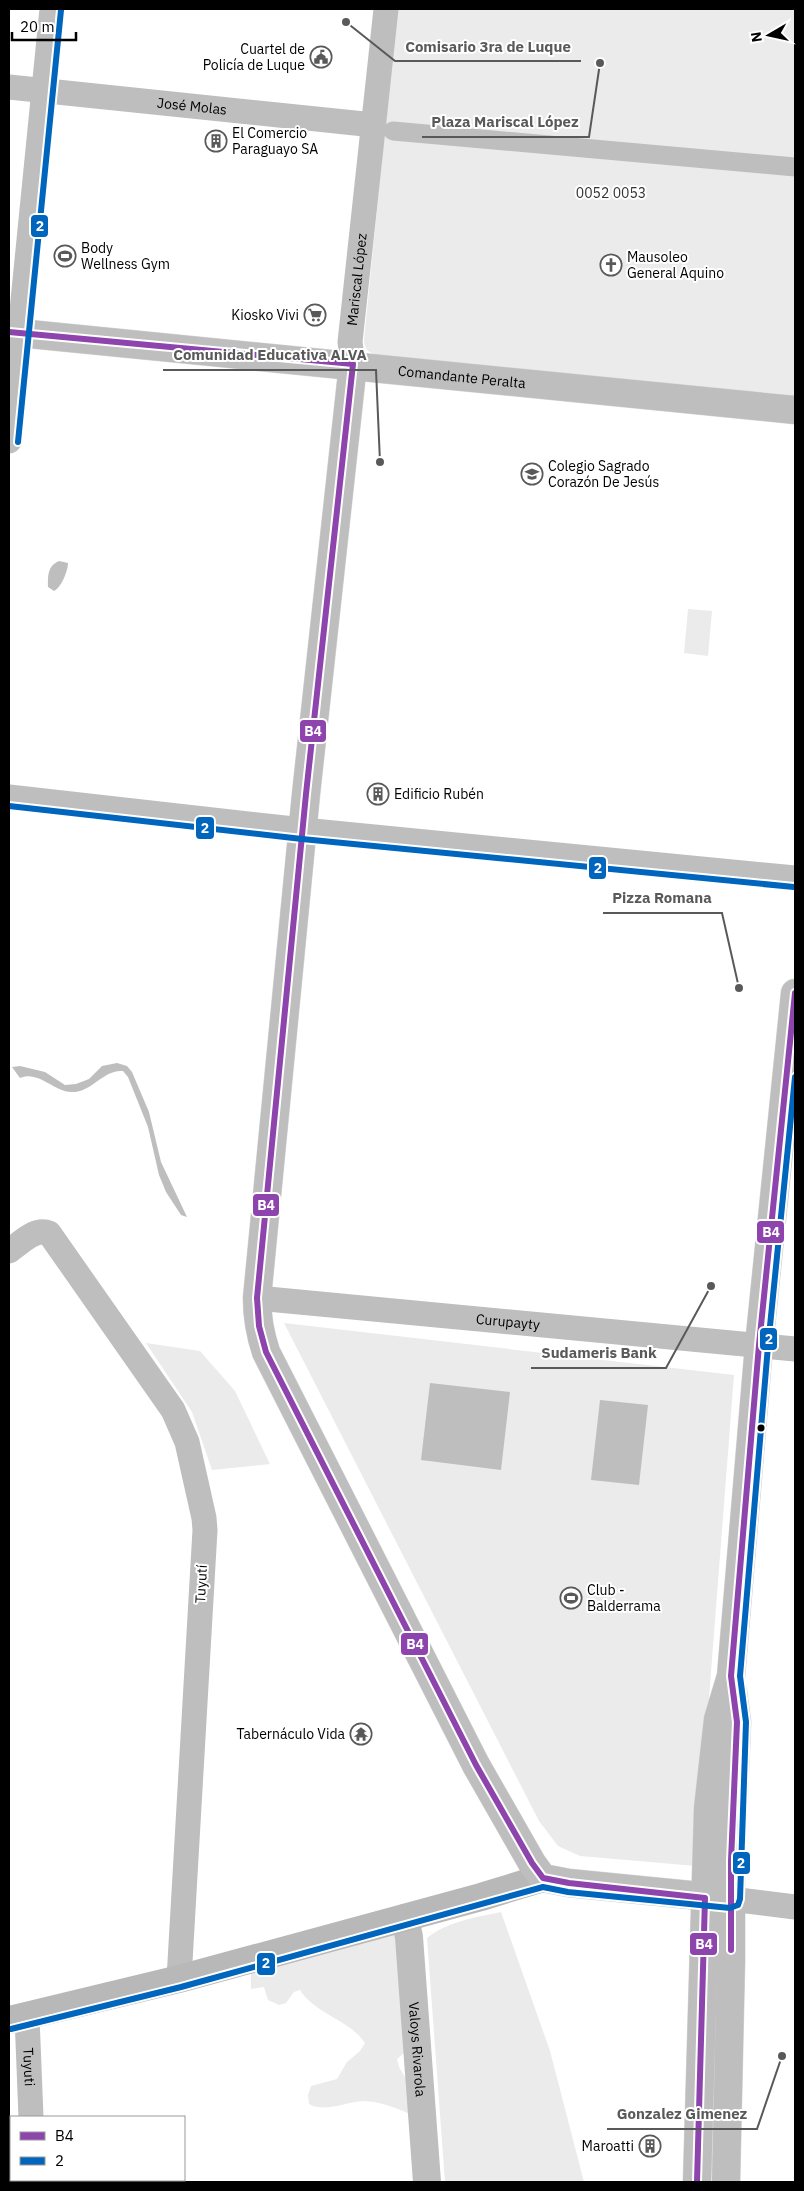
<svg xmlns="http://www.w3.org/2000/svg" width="804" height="2191" font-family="'IBM Plex Sans',sans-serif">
	<rect width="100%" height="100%" fill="#fff"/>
	<g fill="#ebebeb">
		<path d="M397,9H795V396L377,355C368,352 365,350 364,340Z"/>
		<path d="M688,609L712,611L708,656L684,653Z"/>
		<path d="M284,1323L734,1375L696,1866L580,1856L558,1846L539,1821Z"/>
		<path d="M146,1343L200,1351L235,1391L270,1464L212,1470L192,1412Z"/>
		<path d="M501,1912L550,2051L584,2182H445L427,1938C446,1922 476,1917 501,1912Z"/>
		<path d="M397,1934L404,2053L397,2059L399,2067L414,2092L417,2117C400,2110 382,2101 363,2101C346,2102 325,2113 309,2104L308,2095L311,2086L337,2079L347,2062L360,2051L365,2043C350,2020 315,2014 300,1990L294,1992L286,2003L279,2005L268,2000L264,1987L251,1989V1970L270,1951Z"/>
	</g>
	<g fill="#bebebe">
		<path d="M59,561L68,563C68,571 61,588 54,591L48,587C48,577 47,566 59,561Z"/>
		<path d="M117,1063L127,1066L132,1072L149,1112L161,1162L187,1217L181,1215L166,1192L159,1175L148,1127L128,1077L123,1071C103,1069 92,1093 71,1092C53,1091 38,1070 20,1078L12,1067L20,1066L45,1072L65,1085L76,1084L89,1079L102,1066Z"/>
		<path d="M430,1383L510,1392L501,1470L421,1460Z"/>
		<path d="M600,1400L648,1405L639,1485L591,1480Z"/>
	</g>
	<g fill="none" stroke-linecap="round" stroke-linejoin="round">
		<g stroke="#dbdbdb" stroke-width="29">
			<g id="primary">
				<path id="s6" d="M9,332L795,410"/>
				<path d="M353,364L306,794L257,1298C257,1318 260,1334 266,1352L476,1765L532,1863L543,1878L569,1883L731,1899"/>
				<path d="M697,2182L708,1808L718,1719L731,1676L759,1345L795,993"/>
				<path d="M726,2182L731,1961V1861L737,1722L733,1692"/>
			</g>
		</g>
		<path stroke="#bebebe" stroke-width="19" d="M393,131L795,167"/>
		<g stroke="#bebebe" stroke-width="25">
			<path id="s1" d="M9,87L374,125"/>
			<path id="s2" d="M353,364L350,342L386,9"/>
			<path d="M9,441L52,9"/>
			<path d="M9,797L303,830L795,878"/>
			<path d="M9,1251C21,1243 35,1227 49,1233L173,1410L187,1442L204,1518L205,1530L179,1979"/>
			<path id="s3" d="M257,1298L795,1349"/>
			<path d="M731,1899L795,1907"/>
			<path id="s4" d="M27,2017L31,2117"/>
			<path d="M33,2180V2182"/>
		</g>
		<path stroke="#bebebe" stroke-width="28" id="s5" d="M405,1918L409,1937L427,2182"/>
		<path stroke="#b8b8b8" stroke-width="28" d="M9,2020L179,1979L481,1897L543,1878"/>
		<use href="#primary" stroke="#bebebe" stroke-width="28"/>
		<g stroke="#fff" stroke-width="10">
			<g id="bus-1">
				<path d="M9,332L353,364L306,794L257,1298L259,1326L266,1352L476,1765L532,1863L543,1878L569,1883L705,1898L697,2182"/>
				<path d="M731,1950V1861L737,1722L731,1676L759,1345L795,993"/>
			</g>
		</g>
		<g stroke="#fff" stroke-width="10">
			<g id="bus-2">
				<path d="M18,442L61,10"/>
				<path d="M9,806L302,839L794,887"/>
				<path d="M11,2029L181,1987L543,1887L568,1892L730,1908L738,1905L740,1899L746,1722L740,1676L768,1346L795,1077"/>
			</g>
		</g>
		<use href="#bus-1" stroke="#8e44ad" stroke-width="6"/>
		<use href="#bus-2" stroke="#0065bd" stroke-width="6"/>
	</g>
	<defs>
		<g id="civic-ring" transform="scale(1.125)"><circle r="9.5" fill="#fff" stroke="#595959" stroke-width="1.5"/><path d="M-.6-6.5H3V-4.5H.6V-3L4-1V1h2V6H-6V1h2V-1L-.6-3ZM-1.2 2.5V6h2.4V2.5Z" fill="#595959"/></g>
		<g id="building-ring" transform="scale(1.125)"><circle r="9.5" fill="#fff" stroke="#595959" stroke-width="1.5"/><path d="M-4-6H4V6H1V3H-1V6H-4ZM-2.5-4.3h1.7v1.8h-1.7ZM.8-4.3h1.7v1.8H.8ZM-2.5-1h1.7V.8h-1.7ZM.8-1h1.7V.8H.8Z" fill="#595959"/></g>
		<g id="stadium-ring" transform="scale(1.125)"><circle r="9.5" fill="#fff" stroke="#595959" stroke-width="1.5"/><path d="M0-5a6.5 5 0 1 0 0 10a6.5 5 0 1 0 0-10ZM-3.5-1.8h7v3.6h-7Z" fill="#595959"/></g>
		<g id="church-ring" transform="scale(1.125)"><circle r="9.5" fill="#fff" stroke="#595959" stroke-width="1.5"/><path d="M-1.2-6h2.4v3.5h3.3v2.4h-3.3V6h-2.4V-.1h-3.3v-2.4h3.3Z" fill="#595959"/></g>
		<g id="supermarket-ring" transform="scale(1.125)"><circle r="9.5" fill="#fff" stroke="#595959" stroke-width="1.5"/><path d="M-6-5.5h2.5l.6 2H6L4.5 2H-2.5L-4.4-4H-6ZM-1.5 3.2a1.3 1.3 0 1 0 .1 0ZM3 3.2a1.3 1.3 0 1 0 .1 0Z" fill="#595959"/></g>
		<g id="school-ring" transform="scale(1.125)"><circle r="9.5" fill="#fff" stroke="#595959" stroke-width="1.5"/><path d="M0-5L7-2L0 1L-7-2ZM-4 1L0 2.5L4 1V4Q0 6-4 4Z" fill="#595959"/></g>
		<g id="temple-ring" transform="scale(1.125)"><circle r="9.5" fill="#fff" stroke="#595959" stroke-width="1.5"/><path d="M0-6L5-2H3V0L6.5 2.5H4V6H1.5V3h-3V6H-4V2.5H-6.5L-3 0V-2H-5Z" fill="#595959"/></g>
	</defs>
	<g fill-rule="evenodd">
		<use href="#civic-ring" x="321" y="57"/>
		<use href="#building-ring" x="216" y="141"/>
		<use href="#stadium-ring" x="65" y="256"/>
		<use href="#church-ring" x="611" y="265"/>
		<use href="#supermarket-ring" x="315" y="315"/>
		<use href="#school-ring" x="532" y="474"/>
		<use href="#building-ring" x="378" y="794"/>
		<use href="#stadium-ring" x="571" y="1598"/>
		<use href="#temple-ring" x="361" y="1734"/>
		<use href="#building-ring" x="650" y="2146"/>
	</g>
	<circle fill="#000" stroke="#fff" stroke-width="2" cx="761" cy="1428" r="4.5"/>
	<g text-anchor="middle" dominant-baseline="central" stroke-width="4" stroke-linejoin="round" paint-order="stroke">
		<g font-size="14" fill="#000" stroke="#fff" text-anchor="start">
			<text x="305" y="49" text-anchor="end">Cuartel de<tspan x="305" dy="16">Policía de Luque</tspan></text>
			<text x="232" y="133">El Comercio<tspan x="232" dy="16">Paraguayo SA</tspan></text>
			<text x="81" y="248">Body<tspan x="81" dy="16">Wellness Gym</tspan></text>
			<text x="627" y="257">Mausoleo<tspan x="627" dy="16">General Aquino</tspan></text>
			<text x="299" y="315" text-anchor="end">Kiosko Vivi</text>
			<text x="548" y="466">Colegio Sagrado<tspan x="548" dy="16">Corazón De Jesús</tspan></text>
			<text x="394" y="794">Edificio Rubén</text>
			<text x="587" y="1590">Club -<tspan x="587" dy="16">Balderrama</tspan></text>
			<text x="345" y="1734" text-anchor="end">Tabernáculo Vida</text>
			<text x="634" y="2146" text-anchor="end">Maroatti</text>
		</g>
		<g font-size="14" fill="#000" stroke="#fff">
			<text stroke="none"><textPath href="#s1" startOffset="184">José Molas</textPath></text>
			<text stroke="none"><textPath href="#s2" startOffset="85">Mariscal López</textPath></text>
			<text stroke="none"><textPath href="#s6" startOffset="455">Comandante Peralta</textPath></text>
			<text stroke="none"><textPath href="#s3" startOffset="252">Curupayty</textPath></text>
			<text transform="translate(201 1584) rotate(-87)">Tuyutí</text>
			<text stroke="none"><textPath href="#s5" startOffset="132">Valoys Rivarola</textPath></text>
			<text stroke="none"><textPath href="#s4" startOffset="50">Tuyuti</textPath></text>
		</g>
		<g font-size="14" fill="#323232" stroke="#fff">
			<text x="611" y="193">0052 0053</text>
		</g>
	</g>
	<path fill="none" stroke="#595959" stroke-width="2" d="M346 22L395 61H581M600 63L589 137H422M380 462L376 370H163M739 988L722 913H603M711 1286L666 1368H531M782 2056L757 2129H607"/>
	<g fill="#595959" stroke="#fff" stroke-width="2">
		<circle cx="346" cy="22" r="5"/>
		<circle cx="600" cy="63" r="5"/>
		<circle cx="380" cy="462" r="5"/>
		<circle cx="739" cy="988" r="5"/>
		<circle cx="711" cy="1286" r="5"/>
		<circle cx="782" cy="2056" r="5"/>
	</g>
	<g font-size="15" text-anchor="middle" font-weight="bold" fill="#595959" stroke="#fff" stroke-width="4" stroke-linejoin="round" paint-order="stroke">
		<text x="488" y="52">Comisario 3ra de Luque</text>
		<text x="505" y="127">Plaza Mariscal López</text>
		<text x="270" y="360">Comunidad Educativa ALVA</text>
		<text x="662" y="903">Pizza Romana</text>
		<text x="599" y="1358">Sudameris Bank</text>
		<text x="682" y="2119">Gonzalez Gimenez</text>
	</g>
	<g stroke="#fff" stroke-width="2">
		<rect x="30" y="214" width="19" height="24" rx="5" fill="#0065bd"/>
		<rect x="299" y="719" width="28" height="24" rx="5" fill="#8e44ad"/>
		<rect x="195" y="816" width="20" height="24" rx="5" fill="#0065bd"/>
		<rect x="588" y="856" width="19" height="24" rx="5" fill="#0065bd"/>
		<rect x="252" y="1193" width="28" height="24" rx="5" fill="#8e44ad"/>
		<rect x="756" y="1220" width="29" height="24" rx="5" fill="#8e44ad"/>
		<rect x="759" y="1327" width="19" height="24" rx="5" fill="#0065bd"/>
		<rect x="400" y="1632" width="29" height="24" rx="5" fill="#8e44ad"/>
		<rect x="732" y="1851" width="19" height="24" rx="5" fill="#0065bd"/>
		<rect x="689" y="1932" width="29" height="24" rx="5" fill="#8e44ad"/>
		<rect x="256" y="1952" width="20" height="24" rx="5" fill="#0065bd"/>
	</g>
	<g font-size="14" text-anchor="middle" font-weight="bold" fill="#fff">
		<text x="40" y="231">2</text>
		<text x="313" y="736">B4</text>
		<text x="205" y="833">2</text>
		<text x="598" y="873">2</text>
		<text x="266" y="1210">B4</text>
		<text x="771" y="1237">B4</text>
		<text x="769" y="1344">2</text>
		<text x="415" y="1649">B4</text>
		<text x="741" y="1868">2</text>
		<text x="704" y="1949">B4</text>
		<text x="266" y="1968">2</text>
	</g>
	<rect width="804" height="2191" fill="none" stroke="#000000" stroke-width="20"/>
	<rect x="10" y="2116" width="175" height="65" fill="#ffffff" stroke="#999999"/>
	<rect x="20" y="2132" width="25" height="8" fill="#8e44ad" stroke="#999999"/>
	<text x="55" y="2141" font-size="15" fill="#000000">B4</text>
	<rect x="20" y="2157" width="25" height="8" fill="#0065bd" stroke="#999999"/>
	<text x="55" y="2166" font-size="15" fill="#000000">2</text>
	<g transform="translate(769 35) rotate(261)" stroke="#ffffff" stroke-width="4" paint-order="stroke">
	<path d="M0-4L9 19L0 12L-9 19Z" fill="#000000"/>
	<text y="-8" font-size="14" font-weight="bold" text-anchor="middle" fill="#000000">N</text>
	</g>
	<path d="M12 32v8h64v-8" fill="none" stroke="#000000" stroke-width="2.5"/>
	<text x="20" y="32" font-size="15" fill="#000000" stroke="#ffffff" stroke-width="4" paint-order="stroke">20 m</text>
</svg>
